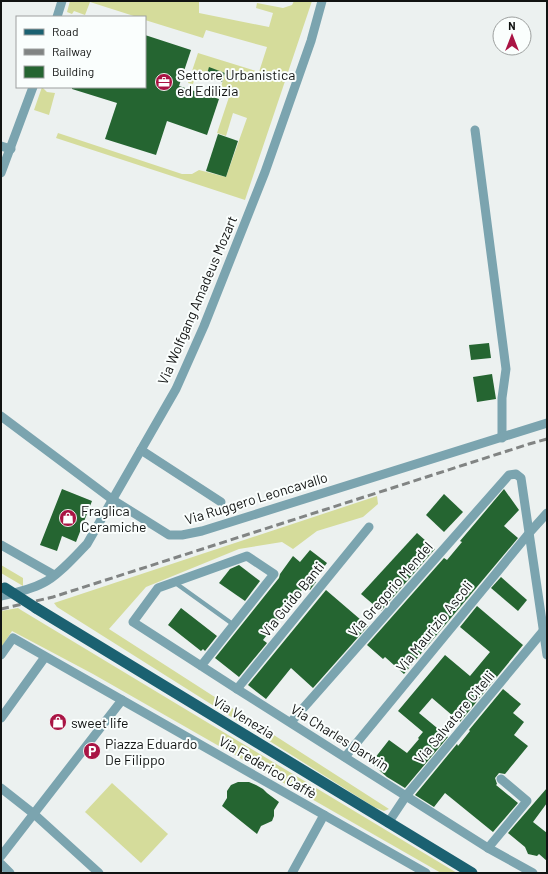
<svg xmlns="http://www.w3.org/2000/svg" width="548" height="874" font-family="Barlow,sans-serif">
	<rect width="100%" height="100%" fill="#ecf1f0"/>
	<g fill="#d5dc9b">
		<path d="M70,1H131L135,2V1H199V13L269,27L273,13L256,8L257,3L283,8L292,5L294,1H312L245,200L56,138L58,133L182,174H192L199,170L226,177L247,118L233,113L226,136L217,133L229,97L219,94L225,73L209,68L206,77L196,75L193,84L188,83L198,53L259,72L267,47L206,30L203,38L145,20V17H137L90,2L85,15L74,11L72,14L67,12Z"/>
		<path d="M42,87L47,92L55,93L49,115L34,110Z"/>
		<path d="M377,496L378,504L363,517L317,531L293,549L282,542L239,549L146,587L109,629L389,809L384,811L374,807L57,607L54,603Z"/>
		<path d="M1,565L23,578V586L1,573Z"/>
		<path d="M18,608L21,610L457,873H441L93,674L12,631L1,648V611Z"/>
		<path d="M112,783L168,834L141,863L85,812Z"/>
	</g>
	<g fill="#256531">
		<path d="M145,35L191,50L179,86L219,99L207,135L167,121L156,155L105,139L117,103L72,89V87H145Z"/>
		<path d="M209,67L225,73L222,82L206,77Z"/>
		<path d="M218,134L238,141L226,177L206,171Z"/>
		<path d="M489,343L491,358L471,360L469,345Z"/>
		<path d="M492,374L496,399L477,402L473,377Z"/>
		<path d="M62,489L92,501L76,542L62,536L57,551L40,545Z"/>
		<path d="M504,489L519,510L504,526L518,538L404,674L385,657L383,659L367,645L444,558L447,560L462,542L460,541Z"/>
		<path d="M444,494L463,512L444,532L426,515Z"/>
		<path d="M417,533L435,549L381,611L361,594Z"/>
		<path d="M310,550L327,563L314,580L316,582L310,590L305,586L263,640L267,643L239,677L215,658L279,578L280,574L293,556L300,562Z"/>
		<path d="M239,565L260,581L245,601L219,583L230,569Z"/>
		<path d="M501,577L527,600L518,611L491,588Z"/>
		<path d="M326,590L368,626L313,688L291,668L266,699L248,685Z"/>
		<path d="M477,606L523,645L460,722L432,698L419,713L448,737L405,788L387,777L371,763L389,740L407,753L419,739L418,738L423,732L398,711L445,655L470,676L490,652L460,627Z"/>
		<path d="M181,608L217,636L205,651L203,649L201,651L168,625Z"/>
		<path d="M503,689L521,704L513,713L524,722L514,735L528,746L505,774L499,773L495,778L497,784L496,785L518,803L493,832L445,793L434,807L415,795L457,744L458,746L470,731L469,730Z"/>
		<path d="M238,782H249L256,785L263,789L267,793L279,802L274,810V816L272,821L261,826L257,834L222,806L227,798V791L231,785Z"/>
		<path d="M547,788V803L533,822L547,833V861L539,854L537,856L528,854L525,847L508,833Z"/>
	</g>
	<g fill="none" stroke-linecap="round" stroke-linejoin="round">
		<path stroke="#7ba4af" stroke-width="4.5" d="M174,582L234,625"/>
		<g stroke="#7ba4af" stroke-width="9">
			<path d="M57,17L62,1"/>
			<path d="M475,130L506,369L502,398V438"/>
			<path d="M1,146L11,149"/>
			<path d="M1,173L33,87"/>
			<path d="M1,416L113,500L169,535H182L202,531L547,423"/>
			<path d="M141,450L221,502"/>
			<path d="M1,545L54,575"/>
			<path d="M1,596C15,593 30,590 43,583C57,577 76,555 87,544L176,389L204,326L265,172L311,41L322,1"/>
			<path d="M1,655L13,638L426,873"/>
			<path d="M201,666L274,574L247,556L158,588L133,622L237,689L488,848L533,873"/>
			<path d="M237,689L369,527"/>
			<path d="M1,718L45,657"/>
			<path d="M291,722L509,475L516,474L521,478L547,655"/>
			<path d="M345,757L530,532L547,513"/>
			<path d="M1,788L34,814L99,873"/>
			<path d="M388,823L406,796L544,630"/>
			<path d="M488,848L527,801L501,779"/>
			<path d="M1,856L122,700"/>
			<path d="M1,864L10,873"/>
			<path d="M292,873L324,815"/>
		</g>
		<path stroke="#1b6171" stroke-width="11" d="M36,608L472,873"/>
		<path stroke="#818483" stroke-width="3" stroke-dasharray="8 4" stroke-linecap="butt" d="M1,609L53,597L529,444L547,439"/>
		<path stroke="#1b6171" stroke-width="11" d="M5,588L36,608"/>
	</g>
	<defs>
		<g id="office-disc" transform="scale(0.9)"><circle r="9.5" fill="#a91444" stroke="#fafefd"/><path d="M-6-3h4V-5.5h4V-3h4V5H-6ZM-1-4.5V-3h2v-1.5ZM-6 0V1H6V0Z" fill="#fff"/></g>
		<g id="shop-disc" transform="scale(0.9)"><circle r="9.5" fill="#a91444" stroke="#fafefd"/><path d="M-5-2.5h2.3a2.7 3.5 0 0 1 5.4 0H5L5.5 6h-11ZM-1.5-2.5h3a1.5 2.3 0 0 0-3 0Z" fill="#fff"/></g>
		<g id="parking-disc" transform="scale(0.9)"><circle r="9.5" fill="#a91444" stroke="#fafefd"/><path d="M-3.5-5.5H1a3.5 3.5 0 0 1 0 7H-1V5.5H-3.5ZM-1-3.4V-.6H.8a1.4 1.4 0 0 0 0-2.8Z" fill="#fff"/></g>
	</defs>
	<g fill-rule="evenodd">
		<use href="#office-disc" x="164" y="82"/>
		<use href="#shop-disc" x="68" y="518"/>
		<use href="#shop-disc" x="58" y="722"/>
		<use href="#parking-disc" x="92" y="751"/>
	</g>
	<g text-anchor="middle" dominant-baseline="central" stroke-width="4" stroke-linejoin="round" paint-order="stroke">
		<g font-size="14" fill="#111312" stroke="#fafefd" text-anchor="start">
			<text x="177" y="74">Settore Urbanistica<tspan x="177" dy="16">ed Edilizia</tspan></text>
			<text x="81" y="510">Fraglica<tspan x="81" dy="16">Ceramiche</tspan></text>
			<text x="71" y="722">sweet life</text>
			<text x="105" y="743">Piazza Eduardo<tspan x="105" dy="16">De Filippo</tspan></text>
		</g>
		<g font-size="14" fill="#111312" stroke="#fafefd">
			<text transform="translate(197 300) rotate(-67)">Via Wolfgang Amadeus Mozart</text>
			<text transform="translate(256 498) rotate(-17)">Via Ruggero Leoncavallo</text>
			<text transform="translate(390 589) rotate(-49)">Via Gregorio Mendel</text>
			<text transform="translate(292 599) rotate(-51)">Via Guido Banti</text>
			<text transform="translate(434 626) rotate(-51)">Via Maurizio Ascoli</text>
			<text transform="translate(244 717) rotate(31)">Via Venezia</text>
			<text transform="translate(454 717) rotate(-50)">Via Salvatore Citelli</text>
			<text transform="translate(340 737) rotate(32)">Via Charles Darwin</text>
			<text transform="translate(268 767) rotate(30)">Via Federico Caffè</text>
		</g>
	</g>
	<rect width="548" height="874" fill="none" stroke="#111312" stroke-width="4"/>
	<rect x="16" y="16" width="130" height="72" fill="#fafefd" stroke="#9da09f"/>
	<rect x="24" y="29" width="20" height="6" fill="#1b6171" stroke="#9da09f"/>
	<text x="52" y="36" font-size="12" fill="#111312">Road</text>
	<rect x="24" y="49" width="20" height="6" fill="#818483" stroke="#9da09f"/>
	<text x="52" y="56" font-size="12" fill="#111312">Railway</text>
	<rect x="24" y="66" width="20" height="12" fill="#256531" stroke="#9da09f"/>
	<text x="52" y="76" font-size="12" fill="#111312">Building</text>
	<g transform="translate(512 36)"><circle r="19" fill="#fafefd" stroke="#9da09f"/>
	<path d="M0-3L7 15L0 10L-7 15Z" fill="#a91444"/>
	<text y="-6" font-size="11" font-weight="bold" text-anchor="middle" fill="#111312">N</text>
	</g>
</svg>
